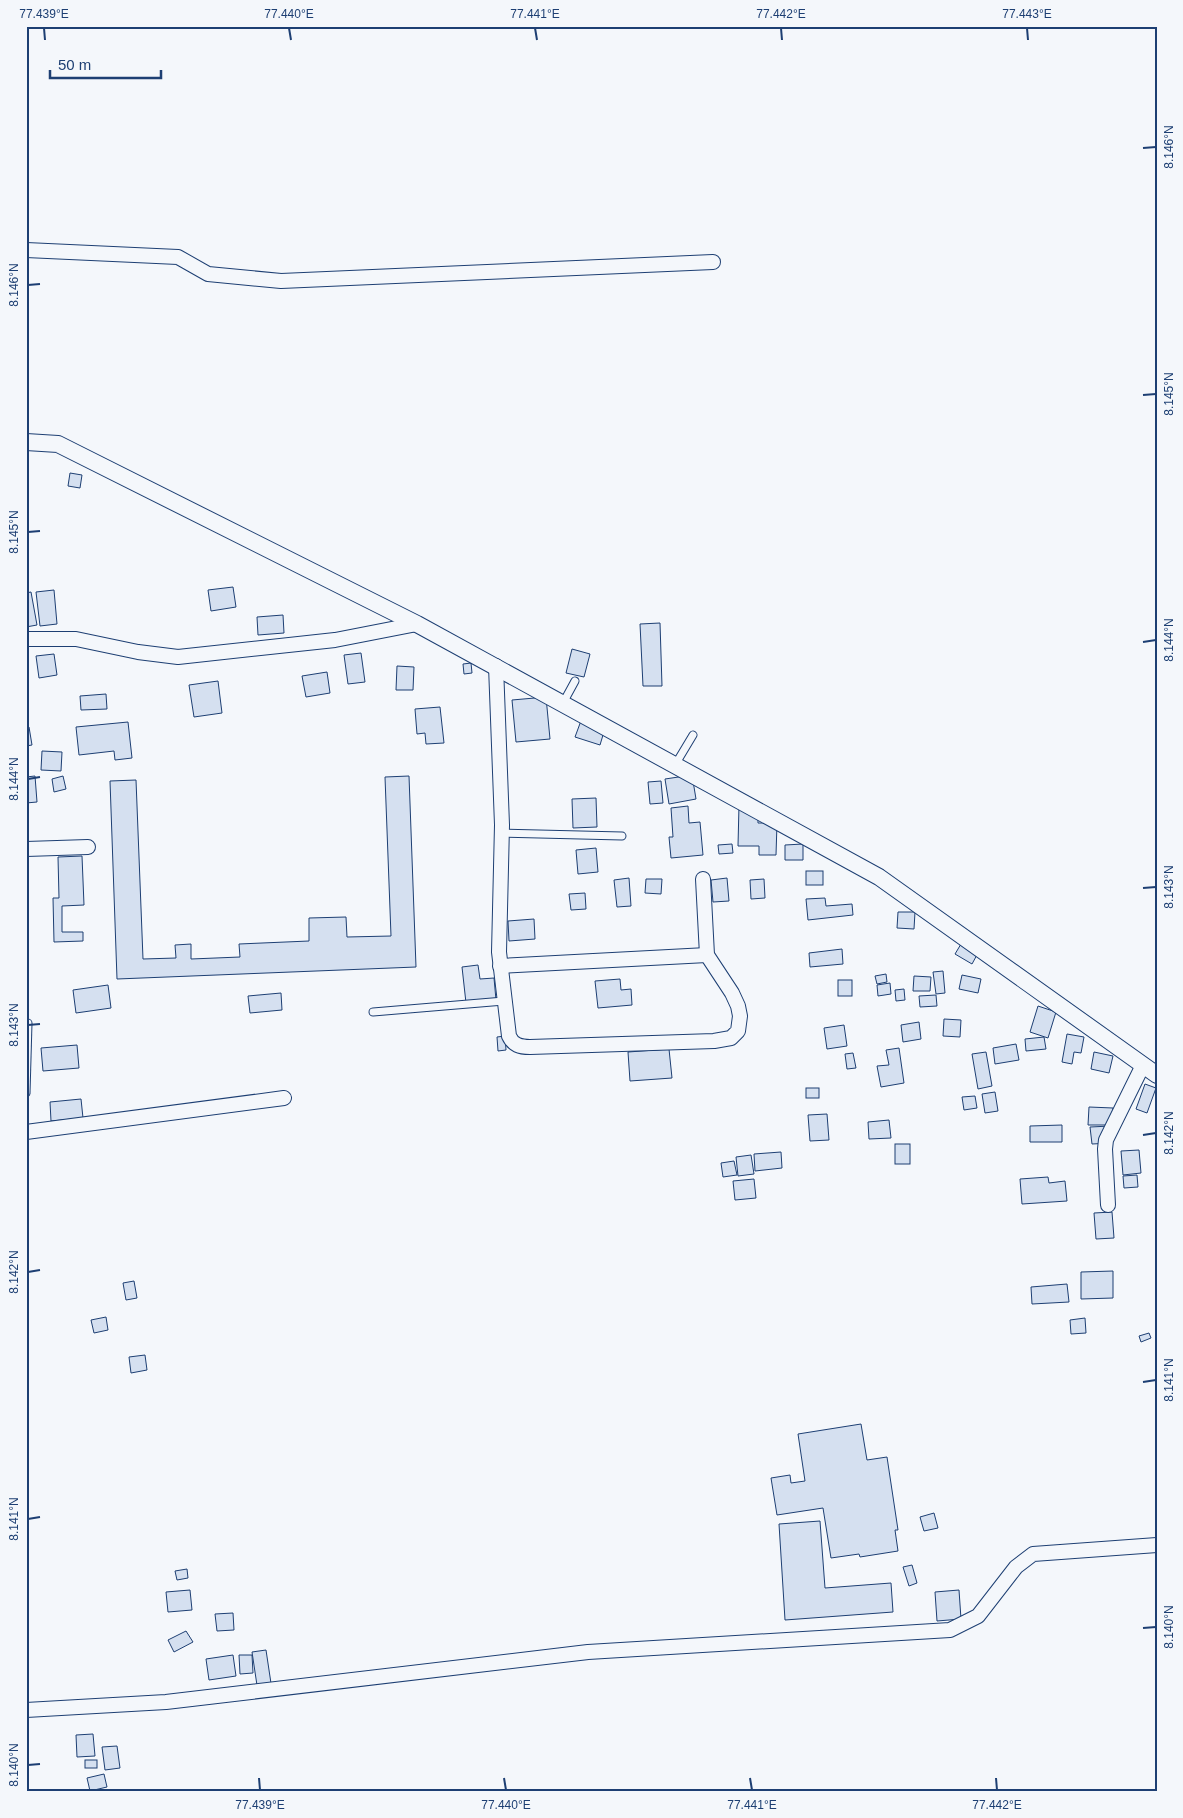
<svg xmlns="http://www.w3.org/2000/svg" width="1183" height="1818" font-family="Arial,sans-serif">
	<rect width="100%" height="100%" fill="#f4f7fb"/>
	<g fill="#d5e0f0" stroke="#1d3f73">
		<path d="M70,473L82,475L80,488L68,486Z"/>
		<path d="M233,587L236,607L211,611L208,590Z"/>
		<path d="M54,590L57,624L40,626L36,592Z"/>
		<path d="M31,592L37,625L26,627V593Z"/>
		<path d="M283,615L284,633L258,635L257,617Z"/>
		<path d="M660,623L662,686H643L640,624Z"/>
		<path d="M572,649L590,654L584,677L566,673Z"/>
		<path d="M361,653L365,682L348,684L344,655Z"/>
		<path d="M54,654L57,675L39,678L36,656Z"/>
		<path d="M471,663L472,673L464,674L463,664Z"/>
		<path d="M397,666L414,667L413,690H396Z"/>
		<path d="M327,672L330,693L306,697L302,676Z"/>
		<path d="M218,681L222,713L194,717L189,685Z"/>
		<path d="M106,694L107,709L81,710L80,696Z"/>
		<path d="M546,697L550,739L516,742L512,700Z"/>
		<path d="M440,707L444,743L426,744L425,733L417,734L415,709Z"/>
		<path d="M582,718L606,725L600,745L575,737Z"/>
		<path d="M128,722L132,758L115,760L114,751L79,755L76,727Z"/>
		<path d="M29,727L32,745L26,746V728Z"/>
		<path d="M42,751L62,752L61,771L41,770Z"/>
		<path d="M692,775L696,799L669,804L665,779Z"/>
		<path d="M35,776L37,802L26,803V777Z"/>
		<path d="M63,776L66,789L54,792L52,779Z"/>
		<path d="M409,776L416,967L117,979L110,781L136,780L143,959L176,958L175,945L191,944V959L240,957L239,944L309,941V918L346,917L347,937L391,936L385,777Z"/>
		<path d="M661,781L663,803L650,804L648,782Z"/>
		<path d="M596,798L597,827L573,828L572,799Z"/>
		<path d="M739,805L758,806V823H777L776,855H759V846H738Z"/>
		<path d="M688,806L689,823L700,822L703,855L671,858L669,837H673L671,808Z"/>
		<path d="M732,844L733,853L719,854L718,845Z"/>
		<path d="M803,844V860H785V845Z"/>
		<path d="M596,848L598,872L578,874L576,850Z"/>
		<path d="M82,856L84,905L62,906V932H83V941L54,942L53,898H59L58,857Z"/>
		<rect x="806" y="871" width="17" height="14"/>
		<path d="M629,878L631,906L617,907L614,880Z"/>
		<path d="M727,878L729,901L713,902L711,880Z"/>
		<path d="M646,879H662L661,894L645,893Z"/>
		<path d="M764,879L765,898L751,899L750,880Z"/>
		<path d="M585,893L586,909L571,910L569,894Z"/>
		<path d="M825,898L826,906L852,904L853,915L808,920L806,899Z"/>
		<path d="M898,912H915L914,929L897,928Z"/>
		<path d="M534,919L535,939L509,941L508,921Z"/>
		<path d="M961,944L978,953L972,964L955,954Z"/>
		<path d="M842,949L843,964L810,967L809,953Z"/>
		<path d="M478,965L480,979L494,978L496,1000L466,1003L462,967Z"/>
		<path d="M943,971L945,993L936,994L933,972Z"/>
		<path d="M886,974L887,982L877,984L875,976Z"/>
		<path d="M962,975L981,979L978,993L959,989Z"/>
		<path d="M914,976L931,977L930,991H913Z"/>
		<path d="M620,979L621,990L631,989L632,1005L598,1008L595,981Z"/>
		<rect x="838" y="980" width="14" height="16"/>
		<path d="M890,983L891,994L878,996L877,985Z"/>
		<path d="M108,985L111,1008L76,1013L73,990Z"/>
		<path d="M904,989L905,1000L896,1001L895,990Z"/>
		<path d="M281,993L282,1010L250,1013L248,996Z"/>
		<path d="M936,995L937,1006L920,1007L919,996Z"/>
		<path d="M1038,1006L1056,1012L1048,1038L1030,1032Z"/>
		<path d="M944,1019L961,1020L960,1037L943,1036Z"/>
		<path d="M919,1022L921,1039L903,1042L901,1025Z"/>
		<path d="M844,1025L847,1046L827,1049L824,1028Z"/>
		<path d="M1067,1034L1084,1037L1081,1053L1074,1052L1072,1064L1062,1062Z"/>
		<path d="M505,1036L506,1050L498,1051L497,1037Z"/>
		<path d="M1044,1037L1046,1049L1026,1051L1025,1039Z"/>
		<path d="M1016,1044L1019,1060L995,1064L993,1048Z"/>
		<path d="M77,1045L79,1068L43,1071L41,1048Z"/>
		<path d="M899,1048L904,1083L881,1087L877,1066L889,1065L886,1050Z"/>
		<path d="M669,1049L672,1078L630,1081L628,1052Z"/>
		<path d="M986,1052L992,1086L978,1089L972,1054Z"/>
		<path d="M1094,1052L1113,1056L1109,1073L1091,1069Z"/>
		<path d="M853,1053L856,1068L847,1069L845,1054Z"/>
		<path d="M1145,1084L1156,1088L1147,1113L1136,1109Z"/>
		<rect x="806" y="1088" width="13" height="10"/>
		<path d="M995,1092L998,1111L985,1113L982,1094Z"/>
		<path d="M975,1096L977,1108L964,1110L962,1097Z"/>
		<path d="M81,1099L83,1118L51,1121L50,1102Z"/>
		<path d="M1089,1107L1113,1108L1112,1125H1088Z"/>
		<path d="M827,1114L829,1140L810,1141L808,1115Z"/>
		<path d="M889,1120L891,1138L869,1139L868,1122Z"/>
		<path d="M1062,1125V1142H1030V1126Z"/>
		<path d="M1111,1126L1112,1143L1092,1144L1090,1127Z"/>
		<rect x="895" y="1144" width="15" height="20"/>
		<path d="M1139,1150L1141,1173L1123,1175L1121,1151Z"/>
		<path d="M781,1152L782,1168L755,1171L754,1154Z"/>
		<path d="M751,1155L754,1174L738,1176L736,1157Z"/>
		<path d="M734,1161L737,1175L723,1177L721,1163Z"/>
		<path d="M1137,1175L1138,1187L1124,1188L1123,1176Z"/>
		<path d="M1048,1177L1049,1183L1065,1181L1067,1201L1022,1204L1020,1179Z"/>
		<path d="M754,1179L756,1198L735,1200L733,1181Z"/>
		<path d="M1112,1212L1114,1238L1096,1239L1094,1213Z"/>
		<path d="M1113,1271V1298L1081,1299V1272Z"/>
		<path d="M134,1281L137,1298L126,1300L123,1283Z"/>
		<path d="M1067,1284L1069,1302L1032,1304L1031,1287Z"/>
		<path d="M106,1317L108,1330L94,1333L91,1320Z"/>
		<path d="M1085,1318L1086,1333L1071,1334L1070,1320Z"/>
		<path d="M1149,1333L1151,1338L1141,1342L1139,1336Z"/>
		<path d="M145,1355L147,1370L131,1373L129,1357Z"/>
		<path d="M861,1424L867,1460L887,1457L898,1530H895L898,1551L860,1557L859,1554L831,1558L823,1508L777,1515L771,1478L790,1475L791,1483L805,1481L798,1434Z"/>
		<path d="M934,1513L938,1528L924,1531L920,1517Z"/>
		<path d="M820,1521L825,1588L891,1583L893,1612L785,1620L779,1524Z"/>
		<path d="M912,1565L917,1583L909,1586L903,1567Z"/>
		<path d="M187,1569L188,1578L177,1580L175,1571Z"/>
		<path d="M190,1590L192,1610L168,1612L166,1592Z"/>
		<path d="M959,1590L961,1619L937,1621L935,1592Z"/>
		<path d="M233,1613L234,1630L217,1631L215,1614Z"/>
		<path d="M186,1631L193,1642L174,1652L168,1640Z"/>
		<path d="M266,1650L272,1690L258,1692L252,1652Z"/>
		<path d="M233,1655L236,1676L209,1680L206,1659Z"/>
		<path d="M239,1655H252L253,1673L240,1674Z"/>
		<path d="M93,1734L95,1756L77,1757L76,1735Z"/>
		<path d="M117,1746L120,1768L105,1770L102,1747Z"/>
		<rect x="85" y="1760" width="12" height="8"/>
		<path d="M104,1774L107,1787L90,1791L87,1778Z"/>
	</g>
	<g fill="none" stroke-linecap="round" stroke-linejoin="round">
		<g stroke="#1d3f73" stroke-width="9">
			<g id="service">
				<path d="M563,703L575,681"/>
				<path d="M675,765L693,735"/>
				<path d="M502,833L622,836"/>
				<path d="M373,1012L504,1001"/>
				<path d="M26,1093L28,1023"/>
			</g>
		</g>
		<g stroke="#1d3f73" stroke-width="16">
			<g id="minor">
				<path d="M26,250L178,257L208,274L281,281L713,262"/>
				<path d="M26,639H76L138,652L178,657L335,640L417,624"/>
				<path d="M496,666L502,825L499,952L509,1036C513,1045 520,1047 530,1047L714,1041L731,1038L738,1031L740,1016L738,1006L732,993L707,955L703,879"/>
				<path d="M26,849L88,847"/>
				<path d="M500,966L707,955"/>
				<path d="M26,1132L284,1098"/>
				<path d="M1108,1205L1105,1149L1106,1140L1143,1065"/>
				<path d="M26,1710L166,1702L588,1652L950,1630L978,1616L1016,1567L1033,1554L1157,1545"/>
			</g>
		</g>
		<g stroke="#1d3f73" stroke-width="18">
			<path id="tertiary" d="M26,442L58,444L417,624L879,877L1157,1075"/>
		</g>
		<use href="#service" stroke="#f4f7fb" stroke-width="7"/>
		<use href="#minor" stroke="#f4f7fb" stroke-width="14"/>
		<use href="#tertiary" stroke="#f4f7fb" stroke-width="16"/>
	</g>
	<path fill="none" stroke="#1d3f73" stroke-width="2" d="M44,28L45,40M289,28L291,40M535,28L537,40M781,28L782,40M1027,28L1028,40M1143,148L1156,147M28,285L40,284M1143,395L1156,394M28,532L40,531M1143,642L1156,640M28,779L40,777M1143,888L1156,887M28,1025L40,1024M1143,1135L1156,1133M28,1272L40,1270M1143,1382L1156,1380M28,1519L40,1517M1143,1628L1156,1627M28,1765L40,1764M259,1778L260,1790M504,1778L506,1790M750,1778L752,1790M996,1778L997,1790"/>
	<rect width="1183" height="1818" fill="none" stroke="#f4f7fb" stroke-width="55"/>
	<path d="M50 70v8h111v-8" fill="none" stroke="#1d3f73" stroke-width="2.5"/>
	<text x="58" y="70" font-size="15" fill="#1d3f73" stroke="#f4f7fb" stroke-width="4" paint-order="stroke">50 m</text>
	<rect x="28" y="28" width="1128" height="1762" fill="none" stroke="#1d3f73" stroke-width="2"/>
	<g font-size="12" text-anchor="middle" fill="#1d3f73">
		<text x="44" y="18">77.439°E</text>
		<text x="289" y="18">77.440°E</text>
		<text x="535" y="18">77.441°E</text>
		<text x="781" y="18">77.442°E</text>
		<text x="1027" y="18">77.443°E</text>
		<text transform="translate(1169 147) rotate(-90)" y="4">8.146°N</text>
		<text transform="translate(14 285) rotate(-90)" y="4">8.146°N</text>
		<text transform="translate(1169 394) rotate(-90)" y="4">8.145°N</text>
		<text transform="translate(14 532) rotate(-90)" y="4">8.145°N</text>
		<text transform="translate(1169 640) rotate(-90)" y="4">8.144°N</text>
		<text transform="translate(14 779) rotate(-90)" y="4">8.144°N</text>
		<text transform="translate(1169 887) rotate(-90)" y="4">8.143°N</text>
		<text transform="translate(14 1025) rotate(-90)" y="4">8.143°N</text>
		<text transform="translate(1169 1133) rotate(-90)" y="4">8.142°N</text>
		<text transform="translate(14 1272) rotate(-90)" y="4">8.142°N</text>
		<text transform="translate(1169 1380) rotate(-90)" y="4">8.141°N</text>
		<text transform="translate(14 1519) rotate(-90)" y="4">8.141°N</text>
		<text transform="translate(1169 1627) rotate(-90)" y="4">8.140°N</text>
		<text transform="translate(14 1765) rotate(-90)" y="4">8.140°N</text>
		<text x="260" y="1809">77.439°E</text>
		<text x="506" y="1809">77.440°E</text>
		<text x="752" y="1809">77.441°E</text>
		<text x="997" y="1809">77.442°E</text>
	</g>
</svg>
